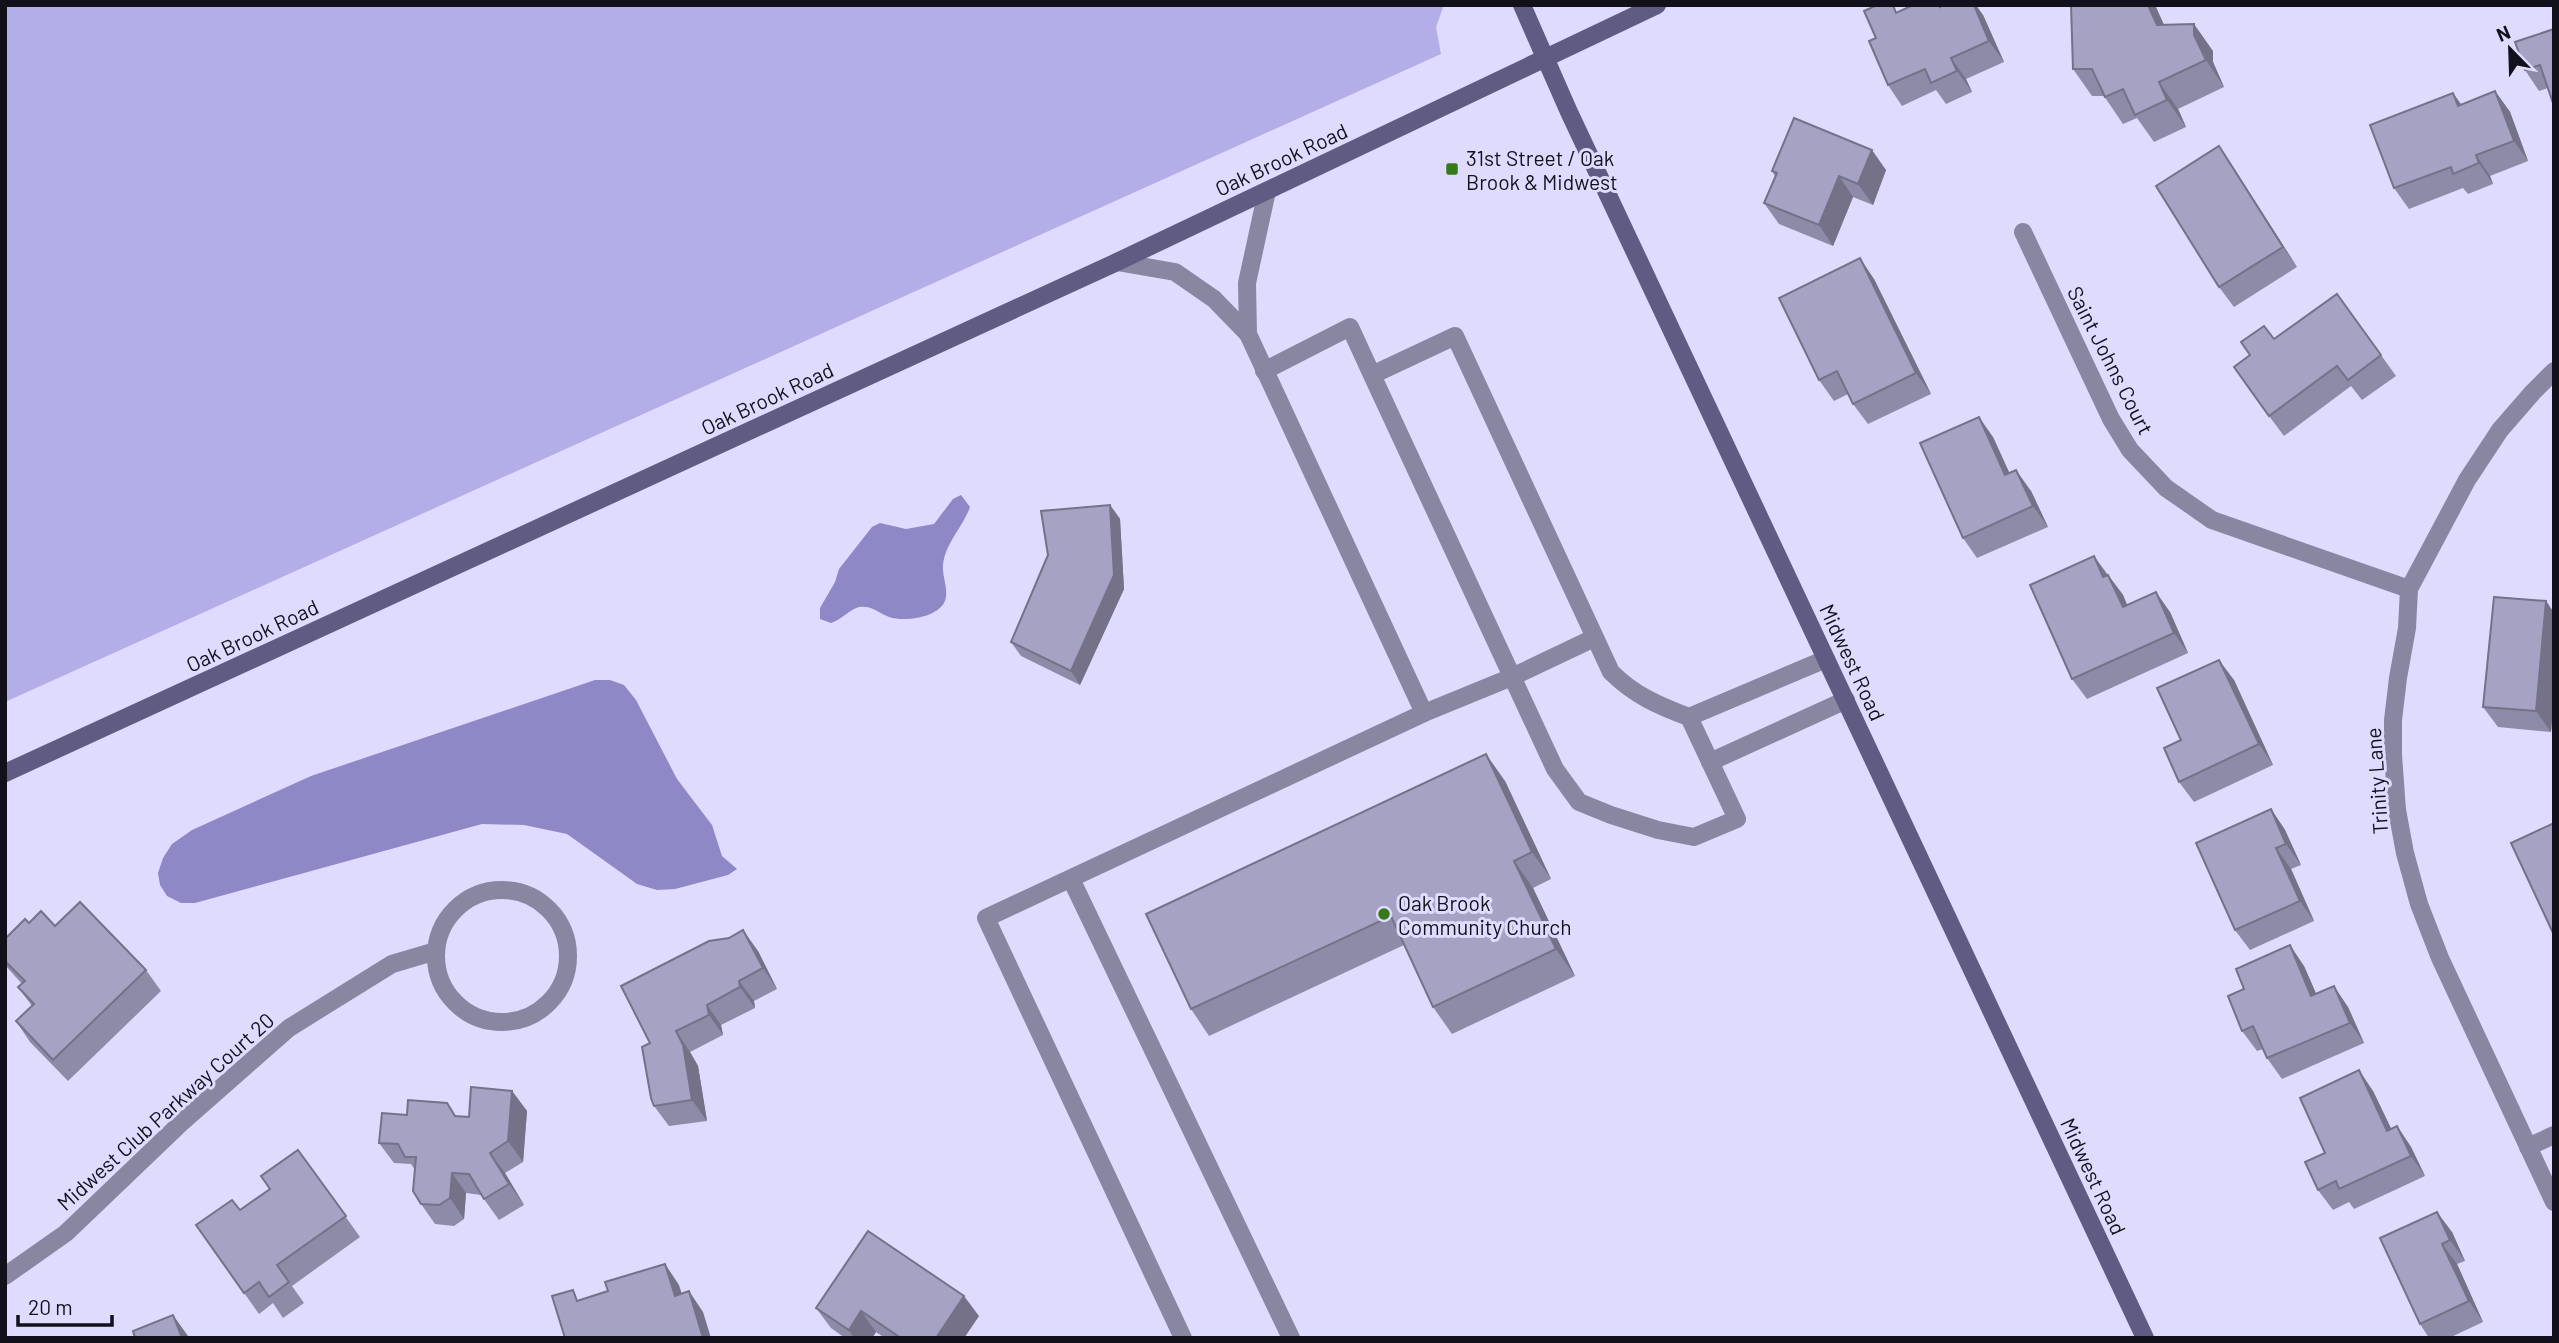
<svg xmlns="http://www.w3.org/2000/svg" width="2559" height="1343" font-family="Barlow,sans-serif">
	<rect width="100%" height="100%" fill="#dedbfe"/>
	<path fill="#b3aee7" d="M5,5H1444L1436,27L1441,54L5,702Z"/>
	<g fill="#8f88c6">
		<path d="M961,495L970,507C963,527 944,545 943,566C942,578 950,591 944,603C935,618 905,622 889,617C879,613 871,605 859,607C850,609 841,620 831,623L820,619V608L835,582L839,569L872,527L880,523L906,529L934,524L953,499Z"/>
		<path d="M595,680H610L624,685L636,700L677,779L712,825L722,856L737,869L728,875L675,889L657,890L637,884L567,834L524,825L482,824L195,903H181L167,896L160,885L158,873L163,858L172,844L192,830L311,776Z"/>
	</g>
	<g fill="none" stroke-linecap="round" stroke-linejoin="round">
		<g stroke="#8886a1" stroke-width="18">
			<path d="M1117,262L1175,272L1214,299L1248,334L1424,713"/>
			<path d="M1248,334L1247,283L1267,191"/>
			<path d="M1264,371L1350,327L1372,375L1555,769L1579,802L1611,815L1658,830L1694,837L1737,819L1689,717C1659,706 1634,695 1611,672L1455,336L1372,375"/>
			<path d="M1689,717L1826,659"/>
			<path d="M1710,762L1846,700"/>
			<path d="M1071,879L1291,1338"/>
			<path d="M1183,1338L986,918L1424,713L1512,677L1594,638"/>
		</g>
		<g stroke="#8886a1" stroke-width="18">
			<path d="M2023,232L2111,419L2130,450L2166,488L2212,520L2409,589"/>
			<path d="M2554,371L2533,392L2500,430L2467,480L2409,589L2407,628L2398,678L2393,720V755L2397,810L2405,853L2419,904L2440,958L2554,1202"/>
			<circle cx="502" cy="956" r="66"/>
			<path d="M2528,1147L2554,1135"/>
			<path d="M5,1276L66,1233L181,1123L289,1028L392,964L436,951"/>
		</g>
		<g stroke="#5f5b82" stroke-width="18">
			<path d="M1522,5L1569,112L2145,1338"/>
			<path d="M5,773L1117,262L1657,5"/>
		</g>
	</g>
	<g fill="#8e8ba8">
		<path d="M2071,5H2155L2164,25L2213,51V62L2224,87L2178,109L2186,127L2154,142L2137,118L2123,124L2104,96H2092L2073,69Z"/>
		<path d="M1899,12L1983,15L2004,62L1966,79L1972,92L1946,104L1936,90L1902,106L1888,85L1876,38Z"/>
		<path d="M2554,29L2548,88L2539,91L2525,70Z"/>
		<path d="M2495,91L2510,112L2528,161L2490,176L2493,184L2468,194L2463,188L2409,209L2394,188L2453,93L2461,105Z"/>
		<path d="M2219,146L2233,167L2297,267L2234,307L2219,287Z"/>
		<path d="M1886,170L1873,205L1853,197L1833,246L1779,224L1764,203L1775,176L1772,171Z"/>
		<path d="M1874,279L1931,394L1868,424L1853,404L1848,394L1834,401L1819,380Z"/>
		<path d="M2274,339L2381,355L2396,376L2362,400L2351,386L2284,436L2248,388Z"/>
		<path d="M1993,437L2009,473L2031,491L2048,527L1977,558L1963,538Z"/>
		<path d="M1110,505L1120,519L1124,589L1080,685L1021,656L1011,642Z"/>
		<path d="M2094,556L2123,595L2127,605L2170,612L2188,653L2087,699L2072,679Z"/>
		<path d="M2546,601L2554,613V696L2551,732L2498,727L2483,707Z"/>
		<path d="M2234,680L2273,765L2194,802L2179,782L2181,740Z"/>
		<path d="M1505,781L1551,879L1533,888L1575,976L1452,1034L1433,1007L1404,945L1209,1036L1191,1009Z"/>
		<path d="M2271,809L2285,830L2301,865L2291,869L2314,921L2250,950L2235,930Z"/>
		<path d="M29,923L55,926L146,970L161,991L68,1081L30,1042L16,1021L32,1006L18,987L22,984L5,965V939Z"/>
		<path d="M758,951L777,989L754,1001L755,1008L721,1025L723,1035L690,1052L698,1066L707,1121L669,1126L654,1106L650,1043Z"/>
		<path d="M2304,966L2316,994L2348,1007L2364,1043L2282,1079L2267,1058L2263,1049L2257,1051L2242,1031Z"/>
		<path d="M512,1091L527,1111L523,1162L505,1173L524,1205L499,1220L481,1195L466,1193L464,1219L454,1226L435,1224L421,1204L415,1170L411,1164L394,1163L379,1143L407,1115L469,1117Z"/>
		<path d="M2373,1091L2391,1129L2397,1126L2411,1147L2425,1176L2354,1209L2349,1202L2333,1210L2318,1190L2325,1153Z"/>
		<path d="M298,1150L360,1237L292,1286L304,1303L283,1318L273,1303L259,1314L196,1225L240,1210L270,1189Z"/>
		<path d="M2452,1232L2465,1261L2457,1264L2483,1322L2449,1338H2429L2420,1324L2380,1238Z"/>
		<path d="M816,1308L979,1316L964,1338H885L876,1332L872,1338H845L831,1328Z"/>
	</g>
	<g fill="#747188">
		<path d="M1974,5H1976L1983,15L2004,62L1989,41Z"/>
		<path d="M2148,5H2155L2176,52L2157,25Z"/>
		<path d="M2194,24L2213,51V62L2224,87L2206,60L2194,35Z"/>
		<path d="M1951,58L1966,79L1972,92L1957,71Z"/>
		<path d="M2159,82L2178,109L2186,127L2167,100Z"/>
		<path d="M2495,91L2510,112L2528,161L2514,141Z"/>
		<path d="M2453,93L2468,114L2458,106Z"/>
		<path d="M2219,146L2233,167L2297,267L2283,247Z"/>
		<path d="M1872,150L1886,170L1873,205L1858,184Z"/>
		<path d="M2476,155L2490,176L2493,184L2479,163Z"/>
		<path d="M1839,176L1853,197L1833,246L1819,225Z"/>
		<path d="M1860,258L1874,279L1931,394L1916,373Z"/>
		<path d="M1979,417L1993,437L2020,496L2005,475Z"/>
		<path d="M2016,470L2031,491L2048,527L2033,506Z"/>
		<path d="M1110,505L1120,519L1124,589L1080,685L1071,671Z"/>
		<path d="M2094,556L2108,577H2103Z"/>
		<path d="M2108,575L2123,595L2137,628L2123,607Z"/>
		<path d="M2156,592L2170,612L2188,653L2174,633Z"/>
		<path d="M2546,601L2554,613V696L2551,732L2536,711Z"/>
		<path d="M2219,660L2234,680L2273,765L2259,744Z"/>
		<path d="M1486,754L1505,781L1551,879L1532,852Z"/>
		<path d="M2271,809L2285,830L2301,865L2286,844Z"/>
		<path d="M2276,848L2291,869L2314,921L2300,901Z"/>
		<path d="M1514,861L1533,888L1575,976L1556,949Z"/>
		<path d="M743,930L758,951L777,989L763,968Z"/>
		<path d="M2290,945L2304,966L2326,1016L2311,996Z"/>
		<path d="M739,981L754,1001L755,1008L740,987Z"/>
		<path d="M2334,986L2348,1007L2364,1043L2350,1023Z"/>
		<path d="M707,1005L721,1025L723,1035L709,1015Z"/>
		<path d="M676,1031L690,1052L698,1066L707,1121L692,1100Z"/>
		<path d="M2359,1070L2373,1091L2402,1151L2387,1131Z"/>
		<path d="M512,1091L527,1111L523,1162L508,1141Z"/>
		<path d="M2397,1126L2411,1147L2425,1176L2411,1156Z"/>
		<path d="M490,1153L505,1173L524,1205L509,1184Z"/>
		<path d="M452,1173L466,1193L464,1219L450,1198Z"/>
		<path d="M2437,1212L2452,1232L2465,1261L2450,1240Z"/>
		<path d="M2442,1244L2457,1264L2483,1322L2469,1301Z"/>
		<path d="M665,1264L679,1285L689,1316L675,1296Z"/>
		<path d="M689,1291L703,1312L711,1338H703Z"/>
		<path d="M964,1296L979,1316L964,1338H936Z"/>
		<path d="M861,1311L876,1332L872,1338H854L849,1330Z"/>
		<path d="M173,1315L188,1336L189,1338H182Z"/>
	</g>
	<g fill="#a5a2c3" stroke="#747188" stroke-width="2">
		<path d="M1877,5H1893L1896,13L1913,5H1940V7L1943,5H1974L1989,41L1951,58L1957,71L1931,83L1925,69L1888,85L1869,41L1876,38L1864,11Z"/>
		<path d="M2071,5H2148L2157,25L2194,24V35L2206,60L2159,82L2167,100L2135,115L2123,89L2105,97L2092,69H2073Z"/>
		<path d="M2554,29V106L2540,65L2525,70L2515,42Z"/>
		<path d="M2495,91L2514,141L2476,155L2479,163L2453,174L2451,167L2394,188L2370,125L2453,93L2458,106Z"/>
		<path d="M1794,118L1872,150L1858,184L1839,176L1819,225L1764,203L1777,173L1772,171Z"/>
		<path d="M2219,146L2283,247L2219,287L2156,186Z"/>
		<path d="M1860,258L1916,373L1853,404L1837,371L1819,380L1779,298Z"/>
		<path d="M2337,294L2381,355L2348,380L2337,366L2269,416L2234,367L2250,355L2241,342L2264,326L2274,339Z"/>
		<path d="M1979,417L2005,475L2016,470L2033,506L1963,538L1920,443Z"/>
		<path d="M1110,505L1114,575L1071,671L1011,642L1048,555L1041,511Z"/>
		<path d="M2094,556L2103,577L2108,575L2123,607L2156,592L2174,633L2072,679L2030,585Z"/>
		<path d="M2494,597L2546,601L2536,711L2483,707Z"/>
		<path d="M2219,660L2259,744L2179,782L2164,748L2181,740L2157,688Z"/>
		<path d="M1486,754L1532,852L1514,861L1556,949L1433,1007L1391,916L1191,1009L1146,914Z"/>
		<path d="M2271,809L2286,844L2276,848L2300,901L2235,930L2196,843Z"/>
		<path d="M2554,823V935L2511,843Z"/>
		<path d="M80,902L146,970L53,1060L16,1021L34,1004L18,987L25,981L5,961V939L25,919L29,923L41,911L55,926Z"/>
		<path d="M743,930L763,968L739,981L740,987L707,1005L709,1015L676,1031L683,1045L692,1100L654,1106L651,1098L642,1047L650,1043L621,986L709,941L729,938Z"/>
		<path d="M2290,945L2311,996L2334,986L2350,1023L2267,1058L2253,1026L2242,1031L2228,996L2244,989L2236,969Z"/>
		<path d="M2359,1070L2387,1131L2397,1126L2411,1156L2339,1189L2336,1181L2318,1190L2305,1162L2325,1153L2300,1098Z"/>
		<path d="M471,1087L512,1091L508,1141L490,1153L509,1184L484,1199L469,1174L452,1173L450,1198L439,1205L421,1204L413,1191L416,1157H405L398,1144L379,1143L382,1113L407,1115L408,1100L447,1103L455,1116L469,1117Z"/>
		<path d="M298,1150L346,1216L277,1265L289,1282L269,1297L259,1282L244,1293L196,1225L232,1200L240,1210L270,1189L261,1176Z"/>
		<path d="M2437,1212L2450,1240L2442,1244L2469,1301L2420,1324L2380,1238Z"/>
		<path d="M868,1231L964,1296L936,1338H901L861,1311L849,1330L816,1308Z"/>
		<path d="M665,1264L675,1296L689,1291L703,1338H565L552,1296L573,1290L577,1301L608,1291L605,1282Z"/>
		<path d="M173,1315L182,1338H135L133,1331Z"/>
	</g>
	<g fill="#36791a" stroke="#dedbfe" stroke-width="2.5">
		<rect x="1445" y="162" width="14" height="14" rx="3.5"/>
		<circle cx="1384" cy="914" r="7"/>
	</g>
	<g text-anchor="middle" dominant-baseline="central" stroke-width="6" stroke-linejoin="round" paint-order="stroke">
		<g font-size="21" fill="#11101b" stroke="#dedbfe" text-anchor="start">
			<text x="1466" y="157">31st Street / Oak<tspan x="1466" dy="24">Brook &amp; Midwest</tspan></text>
			<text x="1398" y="902">Oak Brook<tspan x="1398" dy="24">Community Church</tspan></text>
		</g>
		<g font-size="21" fill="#11101b" stroke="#dedbfe">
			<text transform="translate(1281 159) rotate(-25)">Oak Brook Road</text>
			<text transform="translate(2111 360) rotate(63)">Saint Johns Court</text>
			<text transform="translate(767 398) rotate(-25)">Oak Brook Road</text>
			<text transform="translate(252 635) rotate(-25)">Oak Brook Road</text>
			<text transform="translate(1853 662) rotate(65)">Midwest Road</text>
			<text transform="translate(2376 781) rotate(-94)">Trinity Lane</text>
			<text transform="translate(165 1111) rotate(-42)">Midwest Club Parkway Court 20</text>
			<text transform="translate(2094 1176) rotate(65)">Midwest Road</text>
		</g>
	</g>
	<rect width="2559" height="1343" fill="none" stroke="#11101b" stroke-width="14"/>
	<g transform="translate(2510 49) rotate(337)" stroke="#dedbfe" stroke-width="5" paint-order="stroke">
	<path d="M0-5L12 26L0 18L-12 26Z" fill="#11101b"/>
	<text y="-10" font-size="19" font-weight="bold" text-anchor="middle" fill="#11101b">N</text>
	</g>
	<path d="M18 1315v10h94v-10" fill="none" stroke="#11101b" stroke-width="3.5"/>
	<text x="28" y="1315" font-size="21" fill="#11101b" stroke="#dedbfe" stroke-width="5" paint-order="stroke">20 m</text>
</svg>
